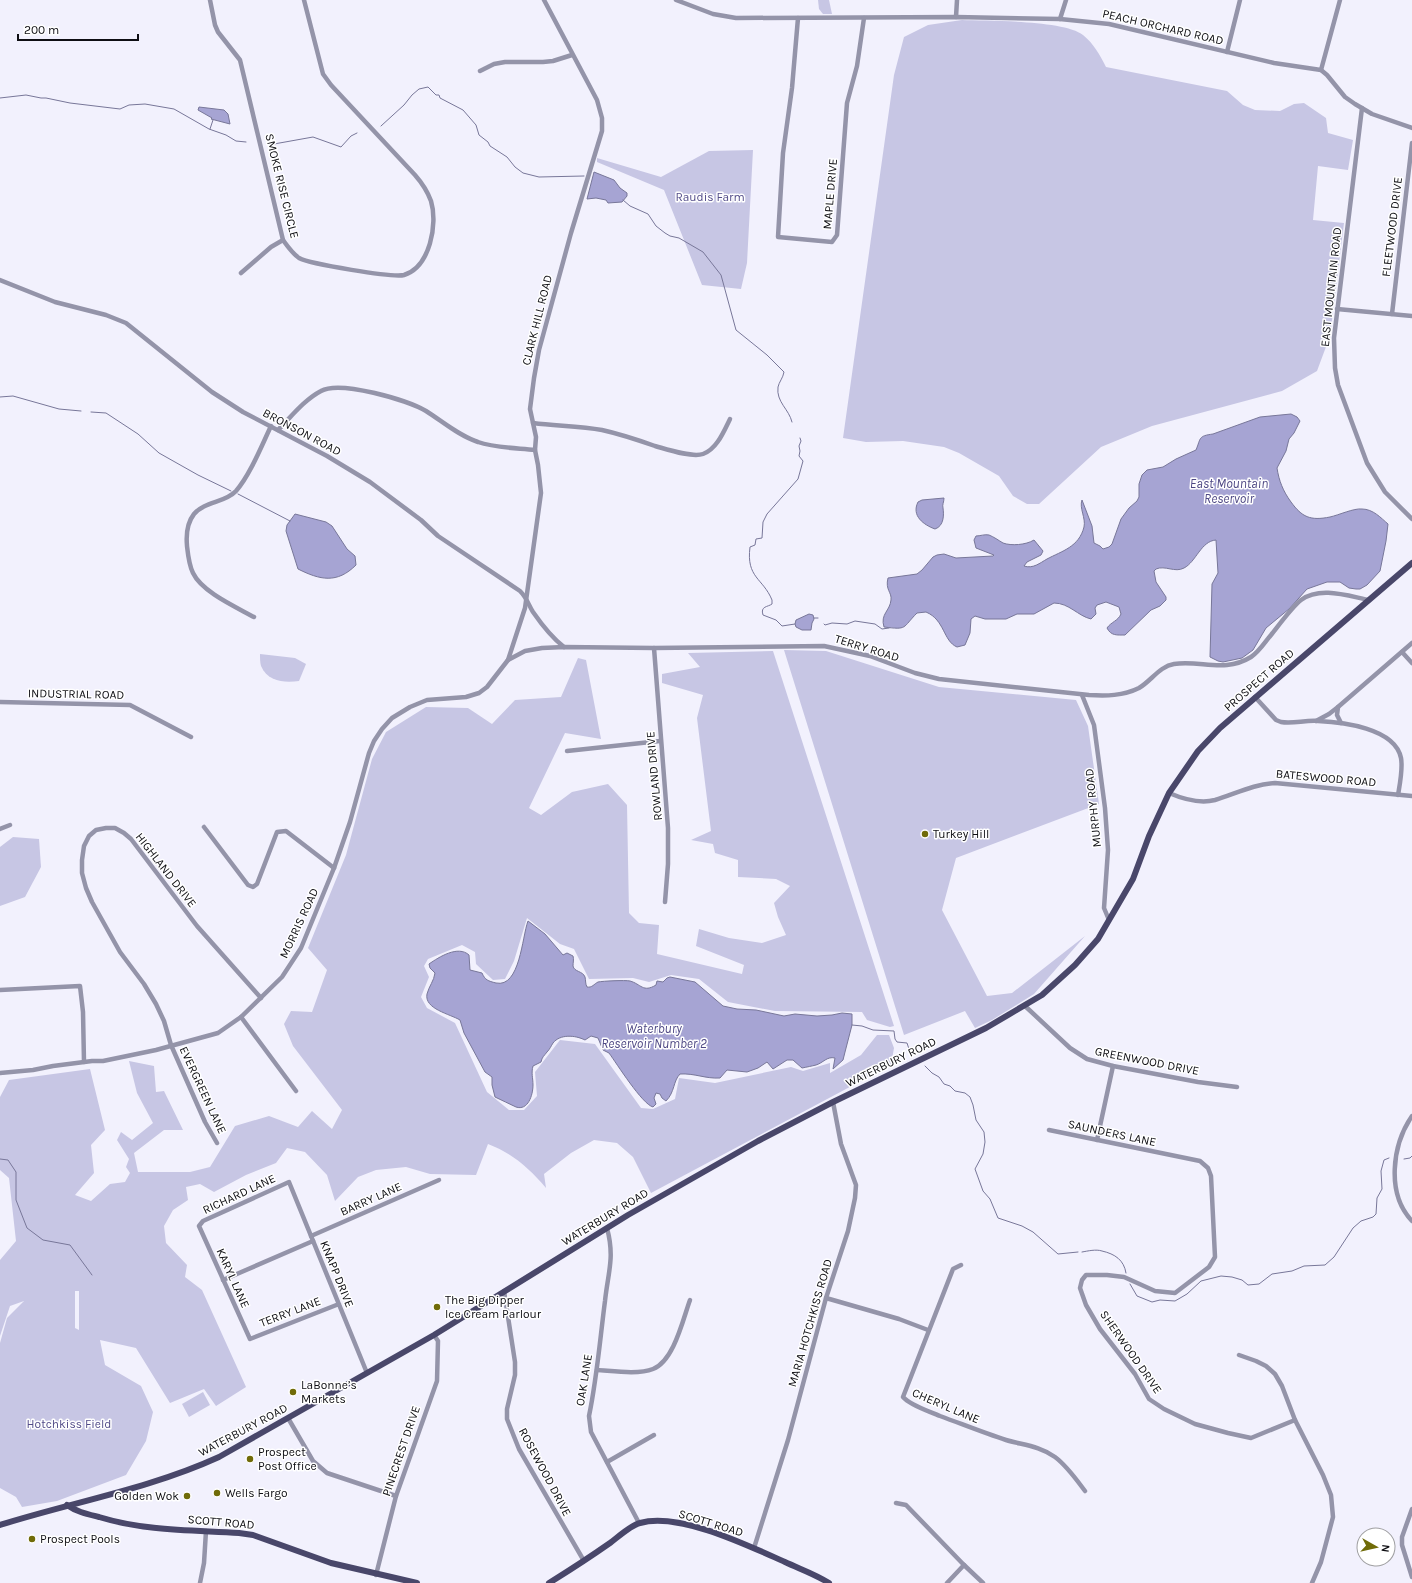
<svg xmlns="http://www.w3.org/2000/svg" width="1412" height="1583" font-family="Karla,sans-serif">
	<rect width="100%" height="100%" fill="#f2f1fd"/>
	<g fill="#c7c6e4" fill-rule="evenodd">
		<path d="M818,0H829L832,14H823L819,9Z"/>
		<path d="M962,20C988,21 1065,20 1083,35C1094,44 1100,55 1106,67L1227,91L1243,105L1255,110L1280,111L1294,104L1304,103L1326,118L1328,133L1353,140L1348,170L1318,166L1313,220L1344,223L1330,336L1317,371L1282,391L1152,426L1101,447L1039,504H1027L1013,496L999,476L959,453L944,447L903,441L866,442L843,438L894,75L904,37L928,25Z"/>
		<path d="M753,150L747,263L741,289L702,285L664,190L597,162V158L661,177L709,151Z"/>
		<path d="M784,650L826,651L939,687L1076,700L1088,726L1099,804L956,858L942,910L987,996L1012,993L1085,936L1034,994L992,1020L975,1028L965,1011L904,1035Z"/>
		<path d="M773,651L894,1026L890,1027L867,1020L862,1012L775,1011L728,1002L699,979L671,975L649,982L633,978L589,979L574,949L560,944L527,918L514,961L505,979L493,980L476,964L475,952L462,945L428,959L424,966L429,977L421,997L427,1008L455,1023L487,1092L509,1110H524L537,1096L535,1072L560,1040L595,1044L641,1108L653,1109L675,1099L679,1078L715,1083L791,1067L803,1071L830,1063V1073L861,1055L877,1035H889L894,1048L891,1065L651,1193L633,1157L617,1143L594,1140L571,1153L544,1174L546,1188C529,1168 512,1153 488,1144L476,1175L430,1174L406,1167L376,1170L358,1177L335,1201L327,1175L305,1152L287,1148L276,1163L246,1175L214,1192L200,1184L186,1187L188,1200L173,1210L164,1226L166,1243L187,1265L185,1277L202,1290L246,1387L216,1406L204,1389L170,1403L136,1348L100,1340L105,1365L141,1386L153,1412L146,1441L126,1475L57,1501L22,1507L16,1497L0,1488V1343L7,1318L24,1301L10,1306L0,1336V1260L16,1241L9,1178L0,1170V1097L9,1080L90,1069L105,1130L91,1145L94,1173L75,1195L91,1201L110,1184L125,1182L130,1173L126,1167L129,1159L117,1140L121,1132L132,1140L153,1123L137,1093L129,1061L154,1066L156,1092L164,1091L183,1130H164L134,1153L138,1172H190L210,1167L235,1126L269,1116L298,1127L312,1111L332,1129L342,1110L293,1046L284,1024L291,1011L312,1012L327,970L308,948L346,855L372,759L386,732L426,707L468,708L492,724L515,700L561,697L578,658L586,660L601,739L565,733L529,808L541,815L572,792L608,784L627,805L629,913L639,923L659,925L657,954L742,974L744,965L696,946L699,929L729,938L762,943L786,935L778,917L774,903L790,886L776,879L738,877V860L715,853L713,844L691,840L711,831L697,718L703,695L662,683V674L700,667L688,653ZM75,1291H79V1330L75,1328Z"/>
		<path d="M260,654L295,658L306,664L299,681C285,683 268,682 261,666C260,663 260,657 260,654Z"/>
		<path d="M13,837L39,839L41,867L25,897L0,906V847Z"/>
		<path d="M203,1392L210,1405L189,1417L182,1404Z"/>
	</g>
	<g fill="#a6a4d3" stroke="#787799">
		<path d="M199,107L224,110L228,114L230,124L211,119L212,118L198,110Z"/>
		<path d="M594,172L614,180L620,188L627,193V196L622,202L608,203L606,200L596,198L587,199Z"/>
		<path d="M1291,414L1297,417L1300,421L1294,433L1289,439L1286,451L1277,468C1279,481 1283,491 1291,502C1302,517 1310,521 1330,517C1339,515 1354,508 1362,509C1373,509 1381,518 1388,524L1386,541L1380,571L1367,585L1360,589H1356L1349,588L1340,582H1327L1307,589L1289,609L1266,628L1253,650L1242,658L1223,662L1218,661L1210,657L1212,584L1218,573L1216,540C1201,541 1196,562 1184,568C1175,573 1165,565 1156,569L1154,571L1156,582L1166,597V600L1160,606L1151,610L1125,635C1117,635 1111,636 1107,628C1111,622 1118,621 1121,614L1119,607L1106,602L1097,605L1095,608L1096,614L1091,619C1078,616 1069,603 1054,603L1034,614H1017L1006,619H985L975,616L971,619L970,633L965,645L957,647C943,641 945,620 926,612L917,613C902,628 908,630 884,627C880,614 890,611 891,600C892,592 885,590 888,578L917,574L922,570L933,557L937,555L944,554L956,558L993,556L994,555L976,548L974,540L976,536C980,536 985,534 989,535C994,537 998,540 1003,543C1011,546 1026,545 1034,540L1043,551L1041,555L1027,562L1024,566C1033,569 1040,563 1047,559C1062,551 1079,547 1084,527C1086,518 1079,508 1082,500L1092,526L1094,543L1100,546L1103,549L1109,547L1112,544L1121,519L1129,508L1137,501L1139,497V484L1142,475L1147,470L1163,467L1176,459L1196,450C1201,438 1198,436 1213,434L1260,417Z"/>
		<path d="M944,498C944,502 942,505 943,508C944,515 944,526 935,529C924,525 911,516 918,502L922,500Z"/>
		<path d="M295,514L326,522L332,526L347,549L355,556L356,565C337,584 320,580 298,569L286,531L287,525Z"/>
		<path d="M809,614L813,615L814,619L812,623L811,630H802L796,627L795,624L796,620Z"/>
		<path d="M528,921L545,934L563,955L567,953L573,956C574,959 573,963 573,966C574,972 583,971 585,977C586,981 585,983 587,987C592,988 594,984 598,982C603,981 625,980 630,981C641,984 643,993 656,985L657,981L663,982L667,978L670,977L695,982L723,1006L737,1009L756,1010L784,1016L795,1014L817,1016L832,1015L842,1013L852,1014V1025L845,1052L843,1060L833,1069L835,1058C827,1056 823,1063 816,1065C812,1066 807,1067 802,1068L793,1060H787L773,1069L767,1062L758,1068L747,1072L727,1070L720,1078C706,1079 694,1073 680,1074C673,1081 675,1092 666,1101L662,1098L660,1094L656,1093L654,1098L656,1104L653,1107C642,1104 617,1064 609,1053L603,1050L598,1038L591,1036L585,1040C575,1035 560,1034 553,1043C551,1046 550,1049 547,1052C544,1056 542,1057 541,1062L533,1066C531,1073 533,1078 533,1085C533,1095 528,1111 516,1107C509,1104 502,1100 495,1097L492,1085V1077L485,1072L464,1033L460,1020C450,1014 424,1009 427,994C429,986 434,981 435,973L430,968L429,964C439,957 458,945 469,955L470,970L482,973C485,980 488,981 496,983C520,988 522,937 528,921Z"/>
	</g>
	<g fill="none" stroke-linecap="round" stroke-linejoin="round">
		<g stroke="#787799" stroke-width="1">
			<path d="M0,98L26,95L41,98H46L70,103L120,109L129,105L145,104L174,109L209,129L226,135L236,141L246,142"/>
			<path d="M381,126L404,105L412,95L419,89L428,87L436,95H439L440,98L463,110L476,125L479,135L488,142L490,146L507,157L515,167L523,173L539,177L584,176"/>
			<path d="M210,129L213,120"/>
			<path d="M274,144L313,137L341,147L351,136L357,133"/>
			<path d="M623,200L630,206L648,214L656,226L665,233L670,236L679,238L703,252L721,275L736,330L767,355L784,372C783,378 779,382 778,387C776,402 789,409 792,422"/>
			<path d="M0,397L13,396L59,409L81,411"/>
			<path d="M91,412L106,413L138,434L159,453L198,475L231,491"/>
			<path d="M238,494L290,521"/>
			<path d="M814,618H818"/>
			<path d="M795,624L782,626L776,620L763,615C760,606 768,607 772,604V600C763,578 746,578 750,547L755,545L756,539L762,538L763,522L767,514L798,479L803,461L799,456L800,451L799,446L801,441L800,438"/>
			<path d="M824,624L825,625L832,623L847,624L855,621L875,624L882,629L889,628"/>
			<path d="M852,1025L862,1026L873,1030L894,1031L895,1039L897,1042L907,1043L910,1052L916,1055"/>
			<path d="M925,1066L932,1073L939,1077L944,1084L950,1086L955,1091L965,1093L970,1097L973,1105L976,1120L984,1132L985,1142L983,1154L975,1169L983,1191L990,1199L998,1218L1022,1226L1033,1232L1058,1254L1078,1252"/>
			<path d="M0,1159L8,1160L16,1172V1200L27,1228L43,1240L70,1245L92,1275"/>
			<path d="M1404,1159L1410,1158L1412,1156"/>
			<path d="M1082,1252C1088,1251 1096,1249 1102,1251C1115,1254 1124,1260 1126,1273"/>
			<path d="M1130,1284L1137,1296L1152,1302L1160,1300L1175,1301L1187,1294L1201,1281L1221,1276L1232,1277L1242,1280L1248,1285L1259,1284L1272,1274L1292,1271L1304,1266L1325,1265L1334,1257L1353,1228L1361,1221L1373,1217L1376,1214L1377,1198L1382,1189L1381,1171L1384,1160L1389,1158"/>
		</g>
		<g stroke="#9494a9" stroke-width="4.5">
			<path d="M210,0L215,25L218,32L240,60L283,240C288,247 292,253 299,258C310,264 393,278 404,275C430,267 438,224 431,201C427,190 422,183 415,175L331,85L323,74L304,0"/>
			<path d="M676,0L713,14L736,18L956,17L1060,19L1109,24L1274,63L1321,70L1327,75L1345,97L1355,104L1372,114L1412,128"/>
			<path d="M956,17L957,0"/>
			<path d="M798,18L792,88L783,153L778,237L832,242L837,235L847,103L857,66L864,18"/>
			<path d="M1060,19L1066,0"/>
			<path d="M1227,52L1240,0"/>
			<path d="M1321,70L1340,0"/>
			<path d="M480,71L494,64L505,62H543L553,61L572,55"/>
			<path d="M1362,108L1334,338L1335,368L1338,385L1367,463L1385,492L1412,519"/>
			<path d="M241,273L271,247L283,240"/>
			<path d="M0,280L55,302L106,315L126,323L212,392L243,412L327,456L370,482L421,520L438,536L520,591C527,598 528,604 533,612C542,625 551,637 564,647"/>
			<path d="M1337,309L1412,316"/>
			<path d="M1392,314L1412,143"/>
			<path d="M533,423C556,426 579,426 602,430C620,434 638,440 655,446C666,449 692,458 703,454C717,449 724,431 730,419"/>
			<path d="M278,430C291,417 304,400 321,391C340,380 407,400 426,411C442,421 459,436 478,442C495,448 516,448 535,450"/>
			<path d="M254,617C236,607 202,592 193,573C189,565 188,555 187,546C186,535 187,523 194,514C205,501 225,503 236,491C250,475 262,445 271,426"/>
			<path d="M654,648L668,828V864L665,902"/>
			<path d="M1402,652L1412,663"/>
			<path d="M508,660L525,651L542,648L564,647L654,648L824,646L870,656L915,673L939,679L1089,695C1106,696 1123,696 1139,688C1151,681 1160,666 1174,664C1201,660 1225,673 1251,657C1259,652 1265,642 1271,635C1279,625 1292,607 1301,600C1320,586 1348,596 1369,600"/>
			<path d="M1082,695L1094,725L1105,808L1108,850L1104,908L1109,920"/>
			<path d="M1255,697L1276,720L1281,722C1293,724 1305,720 1318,721C1342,722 1395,728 1401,758C1403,769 1400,783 1398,795"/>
			<path d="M0,702L130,705L191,737"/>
			<path d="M1338,707L1337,715L1341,723"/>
			<path d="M1316,721L1329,714L1338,707L1412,643"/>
			<path d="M567,751L660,741"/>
			<path d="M1169,793C1183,799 1200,804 1215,800C1235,794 1254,784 1275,783L1412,796"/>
			<path d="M204,827L248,885L253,887L257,884L277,832L286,831L334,868"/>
			<path d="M0,829L10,825"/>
			<path d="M0,990L80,986L83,1012L84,1062"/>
			<path d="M1025,1006L1070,1048L1087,1059L1113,1066L1198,1082L1237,1087"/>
			<path d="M241,1017L296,1091"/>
			<path d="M0,1073L33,1070L53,1066L92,1061H103L156,1050L218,1033L241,1017L282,977L301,948L334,868L350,822L369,753L374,741L382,729L392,718L410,707L427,700L466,697L479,693L487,687L508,660L525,608L541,493L538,465L535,450L536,437L530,409L534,378L539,350L571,233L602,131V118L597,100L544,0"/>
			<path d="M1412,1116C1392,1145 1386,1194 1412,1221"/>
			<path d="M1049,1130L1200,1161L1208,1168L1211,1176L1215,1257L1209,1267L1175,1293L1155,1291L1124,1277L1107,1275H1086L1082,1280L1080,1288L1086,1305L1100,1329L1135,1374L1149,1399L1164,1409L1195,1424L1228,1433L1251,1438L1295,1420"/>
			<path d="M1097,1140L1113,1066"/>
			<path d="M217,1143L205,1122L171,1045L164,1021L156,1004L144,984L120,952L92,902L86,888L82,873V860L84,846L89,836L96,830L106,828H115L124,833L131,839L197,926L261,998"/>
			<path d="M607,1228C615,1258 608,1272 605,1301C600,1339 597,1378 589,1416L591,1432L639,1523"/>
			<path d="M311,1236L439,1180"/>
			<path d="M961,1265L953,1269L903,1397C911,1406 929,1411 940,1416C962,1424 984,1433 1006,1440C1023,1445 1040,1446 1055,1457C1067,1466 1076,1479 1085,1491"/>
			<path d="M223,1280L313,1241"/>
			<path d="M504,1291L515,1362V1375L507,1409V1419L519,1449L584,1561"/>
			<path d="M826,1298L899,1319L928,1330"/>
			<path d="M339,1304L250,1339L199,1226L203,1221L289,1182L367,1373"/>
			<path d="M1239,1355L1256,1361L1266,1366L1275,1374L1282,1386L1295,1420L1323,1475L1331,1495L1333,1517L1321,1562L1312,1583"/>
			<path d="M597,1370C613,1371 638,1375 653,1369C674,1361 683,1319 690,1300"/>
			<path d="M288,1418L313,1461L327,1473L396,1496"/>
			<path d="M607,1462L654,1435"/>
			<path d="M896,1503L906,1505L964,1565L983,1583"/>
			<path d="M1412,1509L1402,1537V1545L1412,1577"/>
			<path d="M754,1548L788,1440L826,1298L848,1231L855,1198L856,1185L841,1144L833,1102"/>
			<path d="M376,1575L396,1496L437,1381L438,1341L434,1335"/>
			<path d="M200,1583L204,1563L206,1531"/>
			<path d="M947,1583L964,1565"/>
		</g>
		<g stroke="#49476a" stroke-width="6">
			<path d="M67,1505C77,1512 87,1514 99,1517C145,1531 192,1530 239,1533L253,1535L331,1563L417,1583"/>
			<path d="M0,1525C73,1502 149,1489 219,1457L434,1335L628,1215L758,1141L833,1102L986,1028L1042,995L1075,965L1098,939L1133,879L1149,836L1169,793L1198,751L1220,728L1412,563"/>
			<path d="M549,1583C570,1570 590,1557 610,1543C618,1537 631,1525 640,1523C680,1512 749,1546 785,1562C800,1569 815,1574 829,1583"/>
		</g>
	</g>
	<g fill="#706b08" stroke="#fff" stroke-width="1.5">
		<circle cx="925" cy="834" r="4"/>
		<circle cx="437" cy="1307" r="4"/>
		<circle cx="293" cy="1392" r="4"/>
		<circle cx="250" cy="1459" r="4"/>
		<circle cx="217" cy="1493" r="4"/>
		<circle cx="187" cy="1496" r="4"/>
		<circle cx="32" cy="1539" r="4"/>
	</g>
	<g text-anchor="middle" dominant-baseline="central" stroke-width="3" stroke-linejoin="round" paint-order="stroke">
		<g font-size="12" fill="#0e0e13" stroke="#fff">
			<text transform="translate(1163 27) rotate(13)">PEACH ORCHARD ROAD</text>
			<text transform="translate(282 186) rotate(76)">SMOKE RISE CIRCLE</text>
			<text transform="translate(830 194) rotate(-85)">MAPLE DRIVE</text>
			<text transform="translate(1392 227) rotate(-83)">FLEETWOOD DRIVE</text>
			<text transform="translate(1331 287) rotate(-84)">EAST MOUNTAIN ROAD</text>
			<text transform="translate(537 320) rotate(-76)">CLARK HILL ROAD</text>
			<text transform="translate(302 432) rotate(28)">BRONSON ROAD</text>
			<text transform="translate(867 648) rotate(17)">TERRY ROAD</text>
			<text transform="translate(1259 680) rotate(-41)">PROSPECT ROAD</text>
			<text transform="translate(76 694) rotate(1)">INDUSTRIAL ROAD</text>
			<text transform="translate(654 776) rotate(-95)">ROWLAND DRIVE</text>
			<text transform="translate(1326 778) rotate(5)">BATESWOOD ROAD</text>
			<text transform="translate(1093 808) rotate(-96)">MURPHY ROAD</text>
			<text transform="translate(166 870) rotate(52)">HIGHLAND DRIVE</text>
			<text transform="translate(299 923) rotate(-65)">MORRIS ROAD</text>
			<text transform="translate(1147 1061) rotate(11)">GREENWOOD DRIVE</text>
			<text transform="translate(891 1062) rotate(-26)">WATERBURY ROAD</text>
			<text transform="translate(203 1090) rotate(65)">EVERGREEN LANE</text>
			<text transform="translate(1112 1133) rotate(12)">SAUNDERS LANE</text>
			<text transform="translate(239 1194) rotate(-25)">RICHARD LANE</text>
			<text transform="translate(371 1199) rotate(-24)">BARRY LANE</text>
			<text transform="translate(605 1217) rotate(-31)">WATERBURY ROAD</text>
			<text transform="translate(337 1274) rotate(68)">KNAPP DRIVE</text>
			<text transform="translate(233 1278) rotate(66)">KARYL LANE</text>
			<text transform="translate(290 1312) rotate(-21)">TERRY LANE</text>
			<text transform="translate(810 1323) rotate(-74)">MARIA HOTCHKISS ROAD</text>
			<text transform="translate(1131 1352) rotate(55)">SHERWOOD DRIVE</text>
			<text transform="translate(584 1380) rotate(-81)">OAK LANE</text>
			<text transform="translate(946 1406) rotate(23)">CHERYL LANE</text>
			<text transform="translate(243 1430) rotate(-28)">WATERBURY ROAD</text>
			<text transform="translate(401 1451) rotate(-71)">PINECREST DRIVE</text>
			<text transform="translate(545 1472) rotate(62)">ROSEWOOD DRIVE</text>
			<text transform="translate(221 1522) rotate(5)">SCOTT ROAD</text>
			<text transform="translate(711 1523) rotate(17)">SCOTT ROAD</text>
		</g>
		<g font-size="12" fill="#514b88" stroke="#fff">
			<text x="710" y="197">Raudis Farm</text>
			<text x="69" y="1424">Hotchkiss Field</text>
		</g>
		<g font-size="12" fill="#0e0e13" stroke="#fff" text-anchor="start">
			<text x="933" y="834">Turkey Hill</text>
			<text x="445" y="1300">The Big Dipper<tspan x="445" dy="14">Ice Cream Parlour</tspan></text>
			<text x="301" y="1385">LaBonne’s<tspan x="301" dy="14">Markets</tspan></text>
			<text x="258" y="1452">Prospect<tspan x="258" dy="14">Post Office</tspan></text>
			<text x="225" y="1493">Wells Fargo</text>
			<text x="179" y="1496" text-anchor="end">Golden Wok</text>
			<text x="40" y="1539">Prospect Pools</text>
		</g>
		<g font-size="13" font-style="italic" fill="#4e4884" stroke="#fff">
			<text x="1229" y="483">East Mountain<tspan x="1229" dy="15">Reservoir</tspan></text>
			<text x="654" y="1028">Waterbury<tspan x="654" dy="15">Reservoir Number 2</tspan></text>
		</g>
	</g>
	<g transform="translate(1376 1547) rotate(98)"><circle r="19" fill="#ffffff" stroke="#9f9fa1"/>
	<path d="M0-3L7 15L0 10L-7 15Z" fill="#706b08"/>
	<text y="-6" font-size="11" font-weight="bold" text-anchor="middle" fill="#0e0e13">N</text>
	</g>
	<path d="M18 34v6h120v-6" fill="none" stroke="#0e0e13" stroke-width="2"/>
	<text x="24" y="34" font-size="12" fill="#0e0e13" stroke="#ffffff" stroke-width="3" paint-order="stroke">200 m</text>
</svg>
